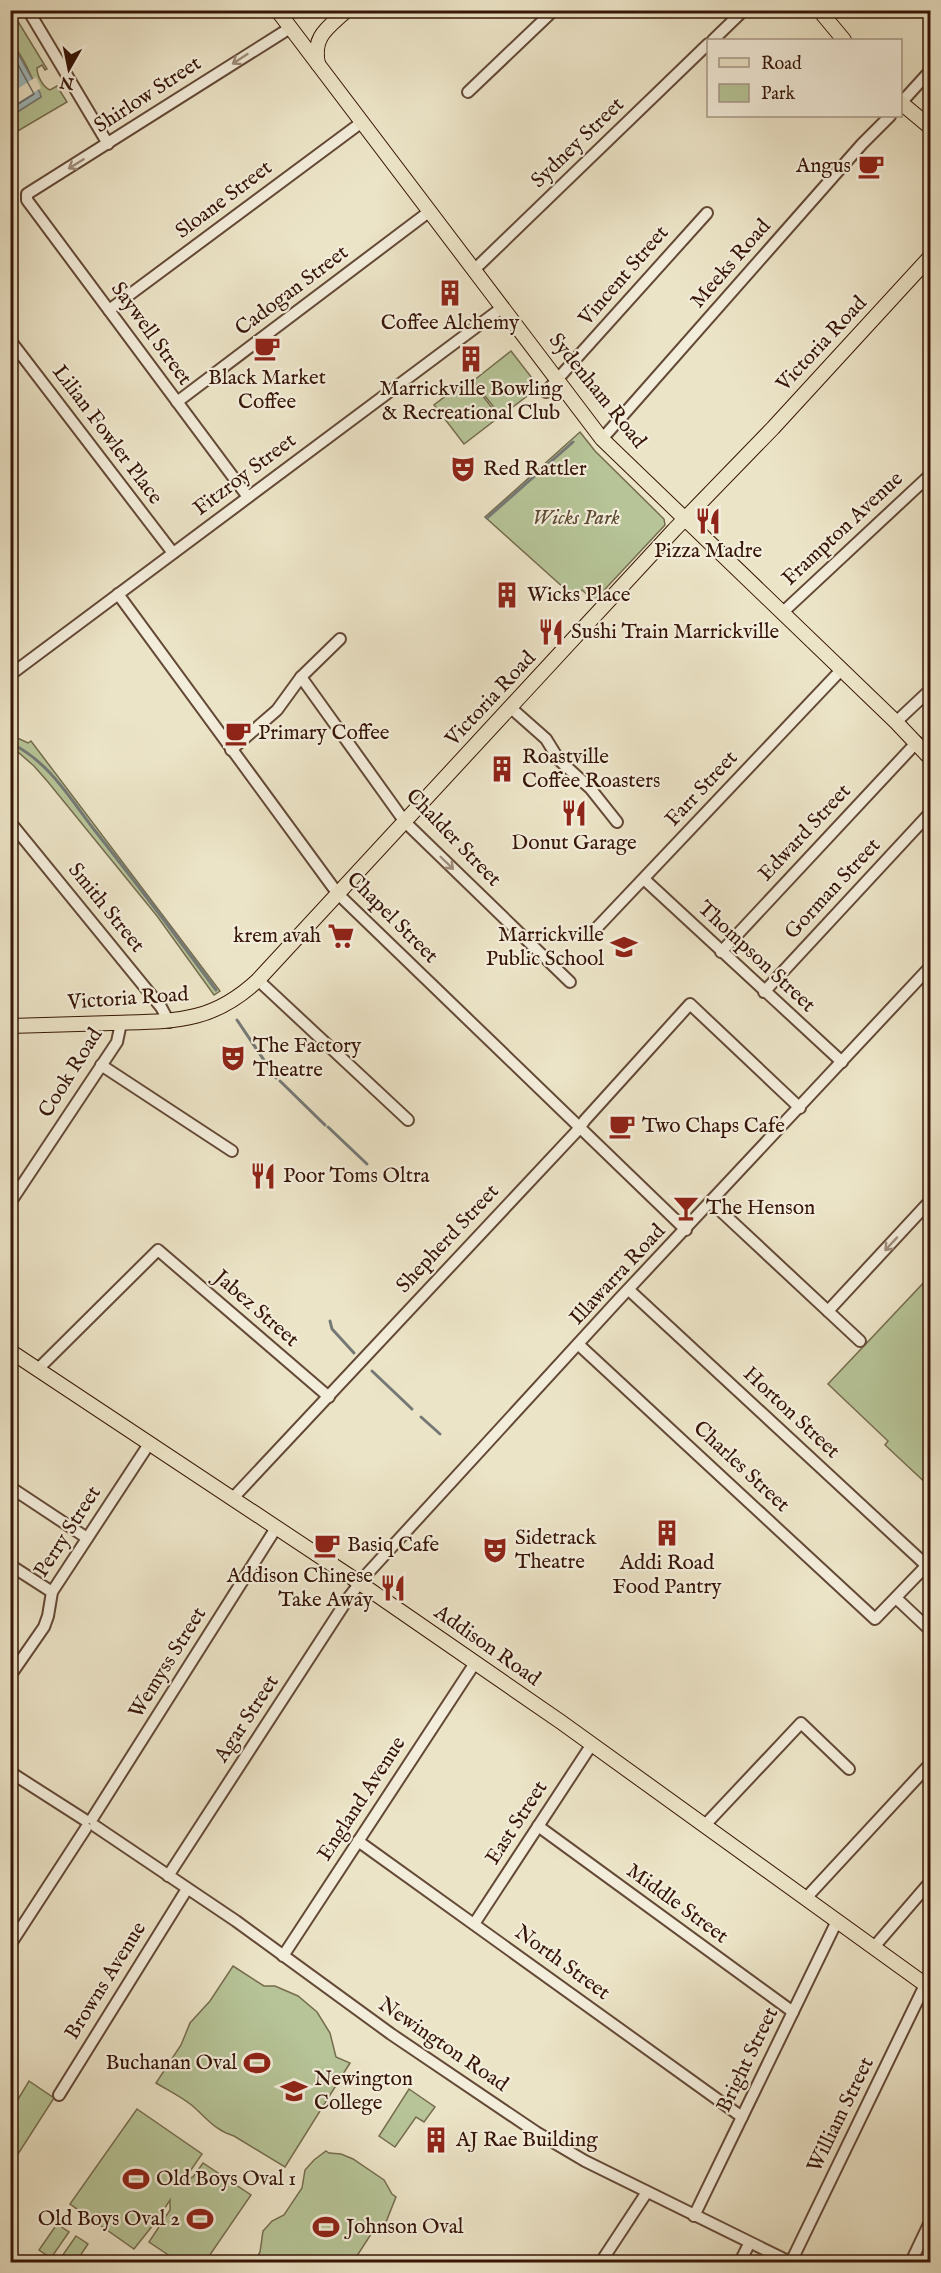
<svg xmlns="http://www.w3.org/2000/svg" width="941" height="2273" font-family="'IM FELL English',serif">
	<rect width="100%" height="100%" fill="#ece4c7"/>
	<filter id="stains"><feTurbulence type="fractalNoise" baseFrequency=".00333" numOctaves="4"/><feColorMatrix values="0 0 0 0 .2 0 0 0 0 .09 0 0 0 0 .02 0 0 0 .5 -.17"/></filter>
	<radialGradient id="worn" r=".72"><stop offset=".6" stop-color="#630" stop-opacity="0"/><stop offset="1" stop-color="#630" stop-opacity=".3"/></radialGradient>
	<g fill="#b6c497" stroke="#766c4e" stroke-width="1.5">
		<path d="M11,10L47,69L45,70L42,65L37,68C37,76 43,87 50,90L57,86L67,102L11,135V116L41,97L26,65L11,39Z"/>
		<path d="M511,351L539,387L501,416L473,381Z"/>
		<path d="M469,378L499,417L464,444L434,405Z"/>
		<path d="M580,432L595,451L664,519L665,525L594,601L582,590L574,597L485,517Z"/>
		<path d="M11,735L28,743L31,741L220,991L214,995L157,916L48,782L34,766L11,746Z"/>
		<path d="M930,1276V1487L885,1445L888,1441L828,1384Z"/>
		<path d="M233,1966L264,1986H275L298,1996L317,2012L330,2033L336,2057L350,2063L285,2167L234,2136C217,2131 209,2121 196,2109C186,2099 169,2091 156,2083L181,2045L190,2023L210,2001Z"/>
		<path d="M29,2081L54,2098L11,2165V2111Z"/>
		<path d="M409,2089L435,2107L424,2122L416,2117L395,2147L379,2136Z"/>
		<path d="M137,2109L202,2154L184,2180L193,2177L203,2163L251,2195L205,2262H179L149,2242L170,2210V2200L157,2220L134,2249L70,2204Z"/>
		<path d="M326,2151L329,2153L341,2154L353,2159L384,2180L392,2194L396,2197L386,2222L373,2231L353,2262H264L257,2257L260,2252L263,2231L272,2221L284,2215L302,2188L305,2170L314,2160Z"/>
		<path d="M57,2224L69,2232L51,2258L39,2250Z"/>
		<path d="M76,2236L88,2244L76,2262H58Z"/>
	</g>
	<path fill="#9fbbc0" stroke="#757976" stroke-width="1.5" d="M10,39L40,93L41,97L11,116Z"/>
	<path fill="#ece4c7" d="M36,77L41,88L11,107V93Z"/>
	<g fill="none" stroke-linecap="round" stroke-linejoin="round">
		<path stroke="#6a6863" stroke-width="1.5" d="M10,50L34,94L10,109"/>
		<g stroke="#757976" stroke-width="3">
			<path d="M487,518L573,442"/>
			<path d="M10,743C48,760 71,800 96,832C137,884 177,937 216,990"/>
			<path d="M237,1020L276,1078"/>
			<path d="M280,1081L325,1125"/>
			<path d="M328,1127L367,1164"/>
			<path d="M330,1321L332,1329"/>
			<path d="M333,1330L354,1353"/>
			<path d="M372,1371L412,1409"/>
			<path d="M421,1417L440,1434"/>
		</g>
		<g stroke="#644936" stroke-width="14">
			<g id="minor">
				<path d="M28,10L108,144"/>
				<path d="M713,40L744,10"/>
				<path d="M468,92L554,10"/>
				<path d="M900,104L930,71"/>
				<path d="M475,269L708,44"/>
				<path d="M109,310L362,122"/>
				<path d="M10,340L173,553"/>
				<path d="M546,392L707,213"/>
				<path d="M177,402L430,211"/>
				<path d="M602,439L862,144L890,116"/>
				<path d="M248,497L27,200V194L290,28"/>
				<path d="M118,594L338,894L686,1230"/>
				<path d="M782,613L930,475"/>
				<path d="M10,675L503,307"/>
				<path d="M301,677L405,822L570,982"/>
				<path d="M511,708L546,739L559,760L590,788L617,822"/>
				<path d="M896,722L930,690"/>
				<path d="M231,750L277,710L301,677L340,639"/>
				<path d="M10,822L161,1007L169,1022"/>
				<path d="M645,880L842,1062"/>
				<path d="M590,935L842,669"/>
				<path d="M721,952L917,742"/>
				<path d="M258,980L408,1120"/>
				<path d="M764,992L930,813"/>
				<path d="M101,1065L232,1151"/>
				<path d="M711,1202L860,1341"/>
				<path d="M10,1203L117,1042L121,1023"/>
				<path d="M629,1290L926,1565"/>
				<path d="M828,1311L930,1201"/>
				<path d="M579,1345L875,1619L930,1562"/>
				<path d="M38,1369L158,1250L329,1397"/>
				<path d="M10,1487L87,1538"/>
				<path d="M232,1499L576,1132L585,1120L690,1004L800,1108"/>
				<path d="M10,1565L52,1592"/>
				<path d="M896,1598L930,1630"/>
				<path d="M10,1676L44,1627L48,1616L52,1592L149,1444"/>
				<path d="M10,1772L85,1820"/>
				<path d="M92,1819L276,1528"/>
				<path d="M705,1825L801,1723L849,1769"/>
				<path d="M95,1826L236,1921L391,2034L536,2132L585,2161L790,2262"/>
				<path d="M538,1826L793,2012"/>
				<path d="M358,1841L742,2117"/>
				<path d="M168,1876L349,1597L367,1574L620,1298L930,967"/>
				<path d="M806,1898L930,1764"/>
				<path d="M474,1924L592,1744"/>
				<path d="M10,1945L86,1828"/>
				<path d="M874,1947L930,1882"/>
				<path d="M283,1956L475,1663"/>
				<path d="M59,2095L187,1889"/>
				<path d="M694,2216L837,1921"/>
				<path d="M601,2262L647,2192"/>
				<path d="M740,2262L749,2244"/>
				<path d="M791,2262L925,1985"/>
				<path d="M911,2262L930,2222"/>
			</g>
		</g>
		<g stroke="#361506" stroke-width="16">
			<g id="major">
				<path d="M277,10L602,439L896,722L930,758"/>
				<path d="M819,10L844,40"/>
				<path d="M318,64C312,36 328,28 347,10"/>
				<path d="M900,102L930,127"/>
				<path d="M10,1026C44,1025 78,1024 112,1023C173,1021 211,1024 258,980L674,530L773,428L930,257"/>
				<path d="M10,1351L351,1577L561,1722L930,1988"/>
			</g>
		</g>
		<g stroke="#361506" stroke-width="18">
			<path id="highway" d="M10,2261L12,2262"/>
		</g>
		<use href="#minor" stroke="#f3eddb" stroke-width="10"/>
		<use href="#major" stroke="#ece4c7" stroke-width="14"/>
		<use href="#highway" stroke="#ece4c7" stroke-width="15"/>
	</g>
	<defs><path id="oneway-shaft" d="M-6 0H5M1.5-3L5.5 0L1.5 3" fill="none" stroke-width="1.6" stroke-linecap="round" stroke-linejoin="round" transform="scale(1.5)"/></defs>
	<g stroke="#9e8c7b">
		<use href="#oneway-shaft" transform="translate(240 59) rotate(147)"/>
		<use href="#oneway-shaft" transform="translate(76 164) rotate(148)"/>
		<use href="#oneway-shaft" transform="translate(447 863) rotate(44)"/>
		<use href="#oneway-shaft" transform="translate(891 1244) rotate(133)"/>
	</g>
	<defs>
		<g id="cafe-bare" transform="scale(2.07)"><path d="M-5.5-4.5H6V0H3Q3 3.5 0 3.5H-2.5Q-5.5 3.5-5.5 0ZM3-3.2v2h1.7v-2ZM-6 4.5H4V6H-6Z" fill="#8f2418" stroke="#f3eddb" stroke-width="2.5" paint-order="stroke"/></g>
		<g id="building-bare" transform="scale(2.07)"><path d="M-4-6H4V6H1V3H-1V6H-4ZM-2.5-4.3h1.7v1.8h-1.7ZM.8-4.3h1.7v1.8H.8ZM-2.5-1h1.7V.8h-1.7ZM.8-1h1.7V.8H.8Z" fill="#8f2418" stroke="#f3eddb" stroke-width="2.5" paint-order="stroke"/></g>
		<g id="theatre-bare" transform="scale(2.07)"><path d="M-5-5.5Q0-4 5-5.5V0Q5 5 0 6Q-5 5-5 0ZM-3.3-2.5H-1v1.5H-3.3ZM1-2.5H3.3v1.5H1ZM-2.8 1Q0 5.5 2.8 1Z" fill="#8f2418" stroke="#f3eddb" stroke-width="2.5" paint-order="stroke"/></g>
		<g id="restaurant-bare" transform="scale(2.07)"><path d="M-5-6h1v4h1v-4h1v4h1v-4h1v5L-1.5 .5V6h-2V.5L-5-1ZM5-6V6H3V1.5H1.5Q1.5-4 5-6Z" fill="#8f2418" stroke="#f3eddb" stroke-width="2.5" paint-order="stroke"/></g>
		<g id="supermarket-bare" transform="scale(2.07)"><path d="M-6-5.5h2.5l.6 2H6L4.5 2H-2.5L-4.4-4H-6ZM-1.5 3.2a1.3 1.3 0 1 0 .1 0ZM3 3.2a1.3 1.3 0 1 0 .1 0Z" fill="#8f2418" stroke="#f3eddb" stroke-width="2.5" paint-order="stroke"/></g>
		<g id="school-bare" transform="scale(2.07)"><path d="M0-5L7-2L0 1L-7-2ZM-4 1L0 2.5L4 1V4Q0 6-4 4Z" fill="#8f2418" stroke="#f3eddb" stroke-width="2.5" paint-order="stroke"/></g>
		<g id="bar-bare" transform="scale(2.07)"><path d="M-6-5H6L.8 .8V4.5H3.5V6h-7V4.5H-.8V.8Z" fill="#8f2418" stroke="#f3eddb" stroke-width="2.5" paint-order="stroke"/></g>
		<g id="stadium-bare" transform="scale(2.07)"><path d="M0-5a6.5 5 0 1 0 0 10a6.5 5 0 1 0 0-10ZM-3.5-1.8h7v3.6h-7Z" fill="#8f2418" stroke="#f3eddb" stroke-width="2.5" paint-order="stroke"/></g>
	</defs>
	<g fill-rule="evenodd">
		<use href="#cafe-bare" x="871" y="166"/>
		<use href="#building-bare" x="450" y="293"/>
		<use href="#cafe-bare" x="267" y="348"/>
		<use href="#building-bare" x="471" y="359"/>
		<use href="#theatre-bare" x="463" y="469"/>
		<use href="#restaurant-bare" x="708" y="521"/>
		<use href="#building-bare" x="507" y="595"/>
		<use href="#restaurant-bare" x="551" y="632"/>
		<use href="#cafe-bare" x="238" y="733"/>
		<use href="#building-bare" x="502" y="769"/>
		<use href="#restaurant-bare" x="574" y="813"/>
		<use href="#supermarket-bare" x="341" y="936"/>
		<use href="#school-bare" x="624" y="947"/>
		<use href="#theatre-bare" x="233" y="1058"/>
		<use href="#cafe-bare" x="622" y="1126"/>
		<use href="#restaurant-bare" x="263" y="1176"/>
		<use href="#bar-bare" x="686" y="1208"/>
		<use href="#building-bare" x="667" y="1533"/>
		<use href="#cafe-bare" x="327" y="1545"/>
		<use href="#theatre-bare" x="495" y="1550"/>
		<use href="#restaurant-bare" x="393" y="1588"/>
		<use href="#stadium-bare" x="257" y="2063"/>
		<use href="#school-bare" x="294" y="2091"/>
		<use href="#building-bare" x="436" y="2140"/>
		<use href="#stadium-bare" x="136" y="2179"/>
		<use href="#stadium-bare" x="200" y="2219"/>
		<use href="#stadium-bare" x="326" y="2227"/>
	</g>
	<g text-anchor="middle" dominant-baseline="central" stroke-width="4.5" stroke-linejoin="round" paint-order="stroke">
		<g font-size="21" fill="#361506" stroke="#f3eddb">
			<text transform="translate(148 95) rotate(-33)">Shirlow Street</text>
			<text transform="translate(578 143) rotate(-44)">Sydney Street</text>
			<text transform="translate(224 200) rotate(-37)">Sloane Street</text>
			<text transform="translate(731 264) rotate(-49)">Meeks Road</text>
			<text transform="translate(624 276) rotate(-49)">Vincent Street</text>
			<text transform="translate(292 291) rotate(-37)">Cadogan Street</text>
			<text transform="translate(151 334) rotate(54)">Saywell Street</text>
			<text transform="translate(822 344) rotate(-47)">Victoria Road</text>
			<text transform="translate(597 391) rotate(51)">Sydenham Road</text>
			<text transform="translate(107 435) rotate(53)">Lilian Fowler Place</text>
			<text transform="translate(245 475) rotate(-37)">Fitzroy Street</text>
			<text transform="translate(843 529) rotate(-43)">Frampton Avenue</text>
			<text transform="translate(491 699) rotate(-47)">Victoria Road</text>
			<text transform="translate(702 789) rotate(-47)">Farr Street</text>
			<text transform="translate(805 833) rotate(-47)">Edward Street</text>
			<text transform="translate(453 838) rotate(46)">Chalder Street</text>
			<text transform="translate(833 889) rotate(-47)">Gorman Street</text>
			<text transform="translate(106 908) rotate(51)">Smith Street</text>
			<text transform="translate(392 918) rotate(45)">Chapel Street</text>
			<text transform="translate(756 957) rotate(43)">Thompson Street</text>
			<text transform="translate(128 999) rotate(-4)">Victoria Road</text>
			<text transform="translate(71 1073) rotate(-58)">Cook Road</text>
			<text transform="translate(448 1239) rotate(-47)">Shepherd Street</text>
			<text transform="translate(618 1275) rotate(-47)">Illawarra Road</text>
			<text transform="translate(256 1309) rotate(41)">Jabez Street</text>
			<text transform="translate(791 1413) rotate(43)">Horton Street</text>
			<text transform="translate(741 1467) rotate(43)">Charles Street</text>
			<text transform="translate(68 1532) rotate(-57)">Perry Street</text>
			<text transform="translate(487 1646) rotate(35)">Addison Road</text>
			<text transform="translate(168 1663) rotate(-58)">Wemyss Street</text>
			<text transform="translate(247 1719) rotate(-57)">Agar Street</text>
			<text transform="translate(362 1799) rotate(-57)">England Avenue</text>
			<text transform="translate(517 1823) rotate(-57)">East Street</text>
			<text transform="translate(677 1904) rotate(36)">Middle Street</text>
			<text transform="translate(562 1963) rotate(36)">North Street</text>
			<text transform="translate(106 1981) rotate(-58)">Browns Avenue</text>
			<text transform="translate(443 2045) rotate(34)">Newington Road</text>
			<text transform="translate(748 2060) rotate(-64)">Bright Street</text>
			<text transform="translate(841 2115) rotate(-64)">William Street</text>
		</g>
		<g font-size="21" fill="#361506" stroke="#f3eddb" text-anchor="start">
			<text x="851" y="166" text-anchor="end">Angus</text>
			<text x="450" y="323" text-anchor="middle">Coffee Alchemy</text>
			<text x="267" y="378" text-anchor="middle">Black Market<tspan x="267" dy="24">Coffee</tspan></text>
			<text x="471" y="389" text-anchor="middle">Marrickville Bowling<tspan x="471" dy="24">&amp; Recreational Club</tspan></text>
			<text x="483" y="469">Red Rattler</text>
			<text x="708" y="551" text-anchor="middle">Pizza Madre</text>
			<text x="527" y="595">Wicks Place</text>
			<text x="571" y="632">Sushi Train Marrickville</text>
			<text x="258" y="733">Primary Coffee</text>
			<text x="522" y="757">Roastville<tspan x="522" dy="24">Coffee Roasters</tspan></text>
			<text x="574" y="843" text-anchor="middle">Donut Garage</text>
			<text x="604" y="935" text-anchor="end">Marrickville<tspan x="604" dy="24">Public School</tspan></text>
			<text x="321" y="936" text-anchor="end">krem avah</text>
			<text x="253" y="1046">The Factory<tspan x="253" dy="24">Theatre</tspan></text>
			<text x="642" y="1126">Two Chaps Cafe</text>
			<text x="283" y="1176">Poor Toms Oltra</text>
			<text x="706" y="1208">The Henson</text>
			<text x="515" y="1538">Sidetrack<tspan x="515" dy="24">Theatre</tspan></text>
			<text x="347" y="1545">Basiq Cafe</text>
			<text x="667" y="1563" text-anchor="middle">Addi Road<tspan x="667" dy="24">Food Pantry</tspan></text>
			<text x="373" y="1576" text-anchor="end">Addison Chinese<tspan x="373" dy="24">Take Away</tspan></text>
			<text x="237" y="2063" text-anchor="end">Buchanan Oval</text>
			<text x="314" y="2079">Newington<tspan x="314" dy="24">College</tspan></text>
			<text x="456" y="2140">AJ Rae Building</text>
			<text x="156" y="2179">Old Boys Oval 1</text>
			<text x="180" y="2219" text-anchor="end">Old Boys Oval 2</text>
			<text x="346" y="2227">Johnson Oval</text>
		</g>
		<g font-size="21" font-style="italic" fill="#5c4a32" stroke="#f3eddb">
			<text x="576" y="518">Wicks Park</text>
		</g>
	</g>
	<rect width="941" height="2273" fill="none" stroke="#ece4c7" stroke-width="36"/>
	<rect x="12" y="12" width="917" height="2249" fill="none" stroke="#361506" stroke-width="3"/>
	<rect x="18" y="18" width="905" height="2237" fill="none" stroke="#361506" stroke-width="1.5"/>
	<rect x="707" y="39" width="195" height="78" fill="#f3eddb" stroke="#a79786" stroke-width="1.5"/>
	<rect x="719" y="58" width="30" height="9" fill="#ece4c7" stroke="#a79786" stroke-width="1.5"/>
	<text x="761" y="69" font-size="18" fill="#361506">Road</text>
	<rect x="719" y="84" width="30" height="18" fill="#b6c497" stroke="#a79786" stroke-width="1.5"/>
	<text x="761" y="99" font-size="18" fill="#361506">Park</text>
	<g transform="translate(69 69) rotate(189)" stroke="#f3eddb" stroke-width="4.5" paint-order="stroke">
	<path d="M0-4.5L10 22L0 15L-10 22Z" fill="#361506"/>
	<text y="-9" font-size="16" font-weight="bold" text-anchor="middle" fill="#361506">N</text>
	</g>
	<rect width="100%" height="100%" filter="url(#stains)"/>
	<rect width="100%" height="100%" fill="url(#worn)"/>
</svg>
